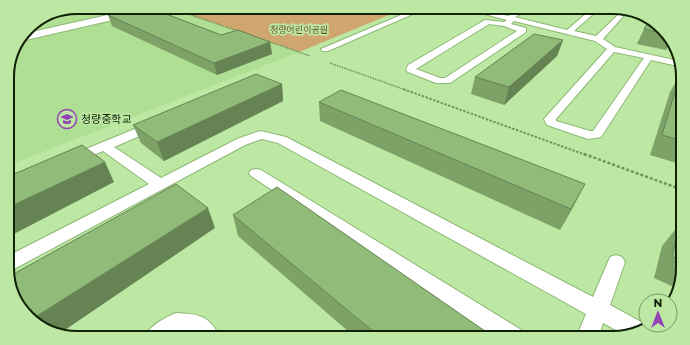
<svg xmlns="http://www.w3.org/2000/svg" width="690" height="345" font-family="Montserrat,'Noto Sans KR',sans-serif">
	<rect width="100%" height="100%" fill="#bce8a3"/>
	<path fill="#afdf93" d="M77,7H167L299,52L7,166V73L14,46L31,25Z"/>
	<path fill="#cfa66e" d="M167,7H400L406,8L299,52Z"/>
	<g fill="none" stroke-linecap="round" stroke-linejoin="round">
		<g stroke="#8eb875" stroke-width="2">
			<g id="lane">
				<path d="M420,7H429L328,51H322L321,49Z"/>
				<path d="M458,7H470L508,16L524,7H532L515,17L567,30L594,7H601L574,31L596,36L622,11H626V13L603,39L615,47L679,61L682,67L651,60L601,137L589,139L585,138L547,125L544,119L607,49L595,41L514,21L511,24L526,28V32L450,83H436L408,72L406,70L408,65L485,20L504,22L507,20ZM489,24L504,26L517,31L445,78H440L416,69ZM614,52L644,58L593,131H590L556,121V119Z"/>
				<path d="M154,121L158,122L160,125L158,128L114,147L161,178L237,139L257,132L261,131L286,137L593,297L610,257L616,255L622,257L625,262L610,305L645,324L647,328L625,335L603,323L598,338H576L586,314L278,143L262,139L245,145L14,269L8,271V256L149,184L103,151L74,163L69,162L67,159L69,156Z"/>
				<path d="M256,169L261,170L523,331L526,338H496L251,176L249,173L251,170Z"/>
				<path d="M176,313C198,314 210,315 220,338H195L192,333H179L172,338H144C149,326 164,318 176,313Z"/>
			</g>
		</g>
		<g stroke="#8eb875" stroke-width="2">
			<path id="secondary" d="M143,7H161L156,10L17,42L23,34Z"/>
		</g>
		<g stroke="#739360" stroke-width="1.5" stroke-dasharray="1.5 1" stroke-linecap="butt">
			<path d="M173,9L238,31"/>
			<path d="M268,41L310,56"/>
			<path d="M330,63L406,90"/>
		</g>
		<path stroke="#739360" stroke-width="2" stroke-dasharray="2.5 1.5" stroke-linecap="butt" d="M403,89L586,155"/>
		<path stroke="#739360" stroke-width="2.5" stroke-dasharray="3 2" stroke-linecap="butt" d="M584,154L683,190"/>
		<use href="#lane" fill="#fff" fill-rule="evenodd"/>
		<use href="#secondary" fill="#fff" fill-rule="evenodd"/>
	</g>
	<g fill="#7da167">
		<path d="M77,7H148L221,35L270,42L272,54L217,75L112,26L108,15L124,12L123,10L101,15L69,10Z"/>
		<path d="M650,19L669,35L671,41L666,50L637,44L644,29Z"/>
		<path d="M563,40L557,56L504,105L471,94L475,77Z"/>
		<path d="M680,75H682L683,165L650,155L670,92Z"/>
		<path d="M282,84L283,101L164,161L141,143L133,125Z"/>
		<path d="M319,102L574,205L560,230L320,121Z"/>
		<path d="M233,215L495,338H356L238,236Z"/>
		<path d="M679,225L683,226V268L678,289L654,278L662,246Z"/>
	</g>
	<g fill="#668354">
		<path d="M98,7H130L123,8V10L101,15Z"/>
		<path d="M563,40L557,56L504,105L509,87Z"/>
		<path d="M270,42L272,54L217,75L214,63Z"/>
		<path d="M282,84L283,101L164,161L157,142Z"/>
		<path d="M105,162L114,182L8,237L7,208Z"/>
		<path d="M585,184L574,205L560,230L571,209Z"/>
		<path d="M208,208L215,228L59,334L46,331L32,319Z"/>
	</g>
	<g fill="#91bb78" stroke="#668354">
		<path d="M129,7H141V8L148,7L221,35L238,30L270,42L214,63L108,15L132,10L123,8Z"/>
		<path d="M650,19L667,34L644,29Z"/>
		<path d="M534,34L563,40L509,87L475,77Z"/>
		<path d="M256,74L282,84L157,142L133,125Z"/>
		<path d="M680,75H682L683,141L662,135Z"/>
		<path d="M341,90L585,184L571,209L319,102Z"/>
		<path d="M82,145L105,162L7,208V177Z"/>
		<path d="M176,184L208,208L32,319L21,310L8,277Z"/>
		<path d="M277,187L495,338H381L233,215Z"/>
		<path d="M679,225L683,226V261L672,257Z"/>
	</g>
	<defs>
		<g id="school-ring" transform="scale(1)"><circle r="9.5" fill="#bce8a3" stroke="#9344b5" stroke-width="1.5"/><path d="M0-5L7-2L0 1L-7-2ZM-4 1L0 2.5L4 1V4Q0 6-4 4Z" fill="#9344b5"/></g>
	</defs>
	<g fill-rule="evenodd">
		<use href="#school-ring" x="67" y="119"/>
	</g>
	<g text-anchor="middle" dominant-baseline="central" stroke-width="3.5" stroke-linejoin="round" paint-order="stroke">
		<g font-size="9" fill="#6b4f26" stroke="#bce8a3">
			<text x="299" y="29">청량어린이공원</text>
		</g>
		<g font-size="11" fill="#112106" stroke="#bce8a3" text-anchor="start">
			<text x="81" y="119">청량중학교</text>
		</g>
	</g>
	<path d="M0 0H690V345H0ZM77 14H613A63 63 0 0 1 676 77V268A63 63 0 0 1 613 331H77A63 63 0 0 1 14 268V77A63 63 0 0 1 77 14Z" fill="#bce8a3" fill-rule="evenodd"/>
	<path fill="none" stroke="#112106" stroke-width="2" d="M77 14H613A63 63 0 0 1 676 77V268A63 63 0 0 1 613 331H77A63 63 0 0 1 14 268V77A63 63 0 0 1 77 14Z"/>
	<g transform="translate(658 313)"><circle r="19" fill="#bce8a3" stroke="#789864"/>
	<path d="M0-3L7 15L0 10L-7 15Z" fill="#9344b5"/>
	<text y="-6" font-size="11" font-weight="bold" text-anchor="middle" fill="#112106">N</text>
	</g>
</svg>
